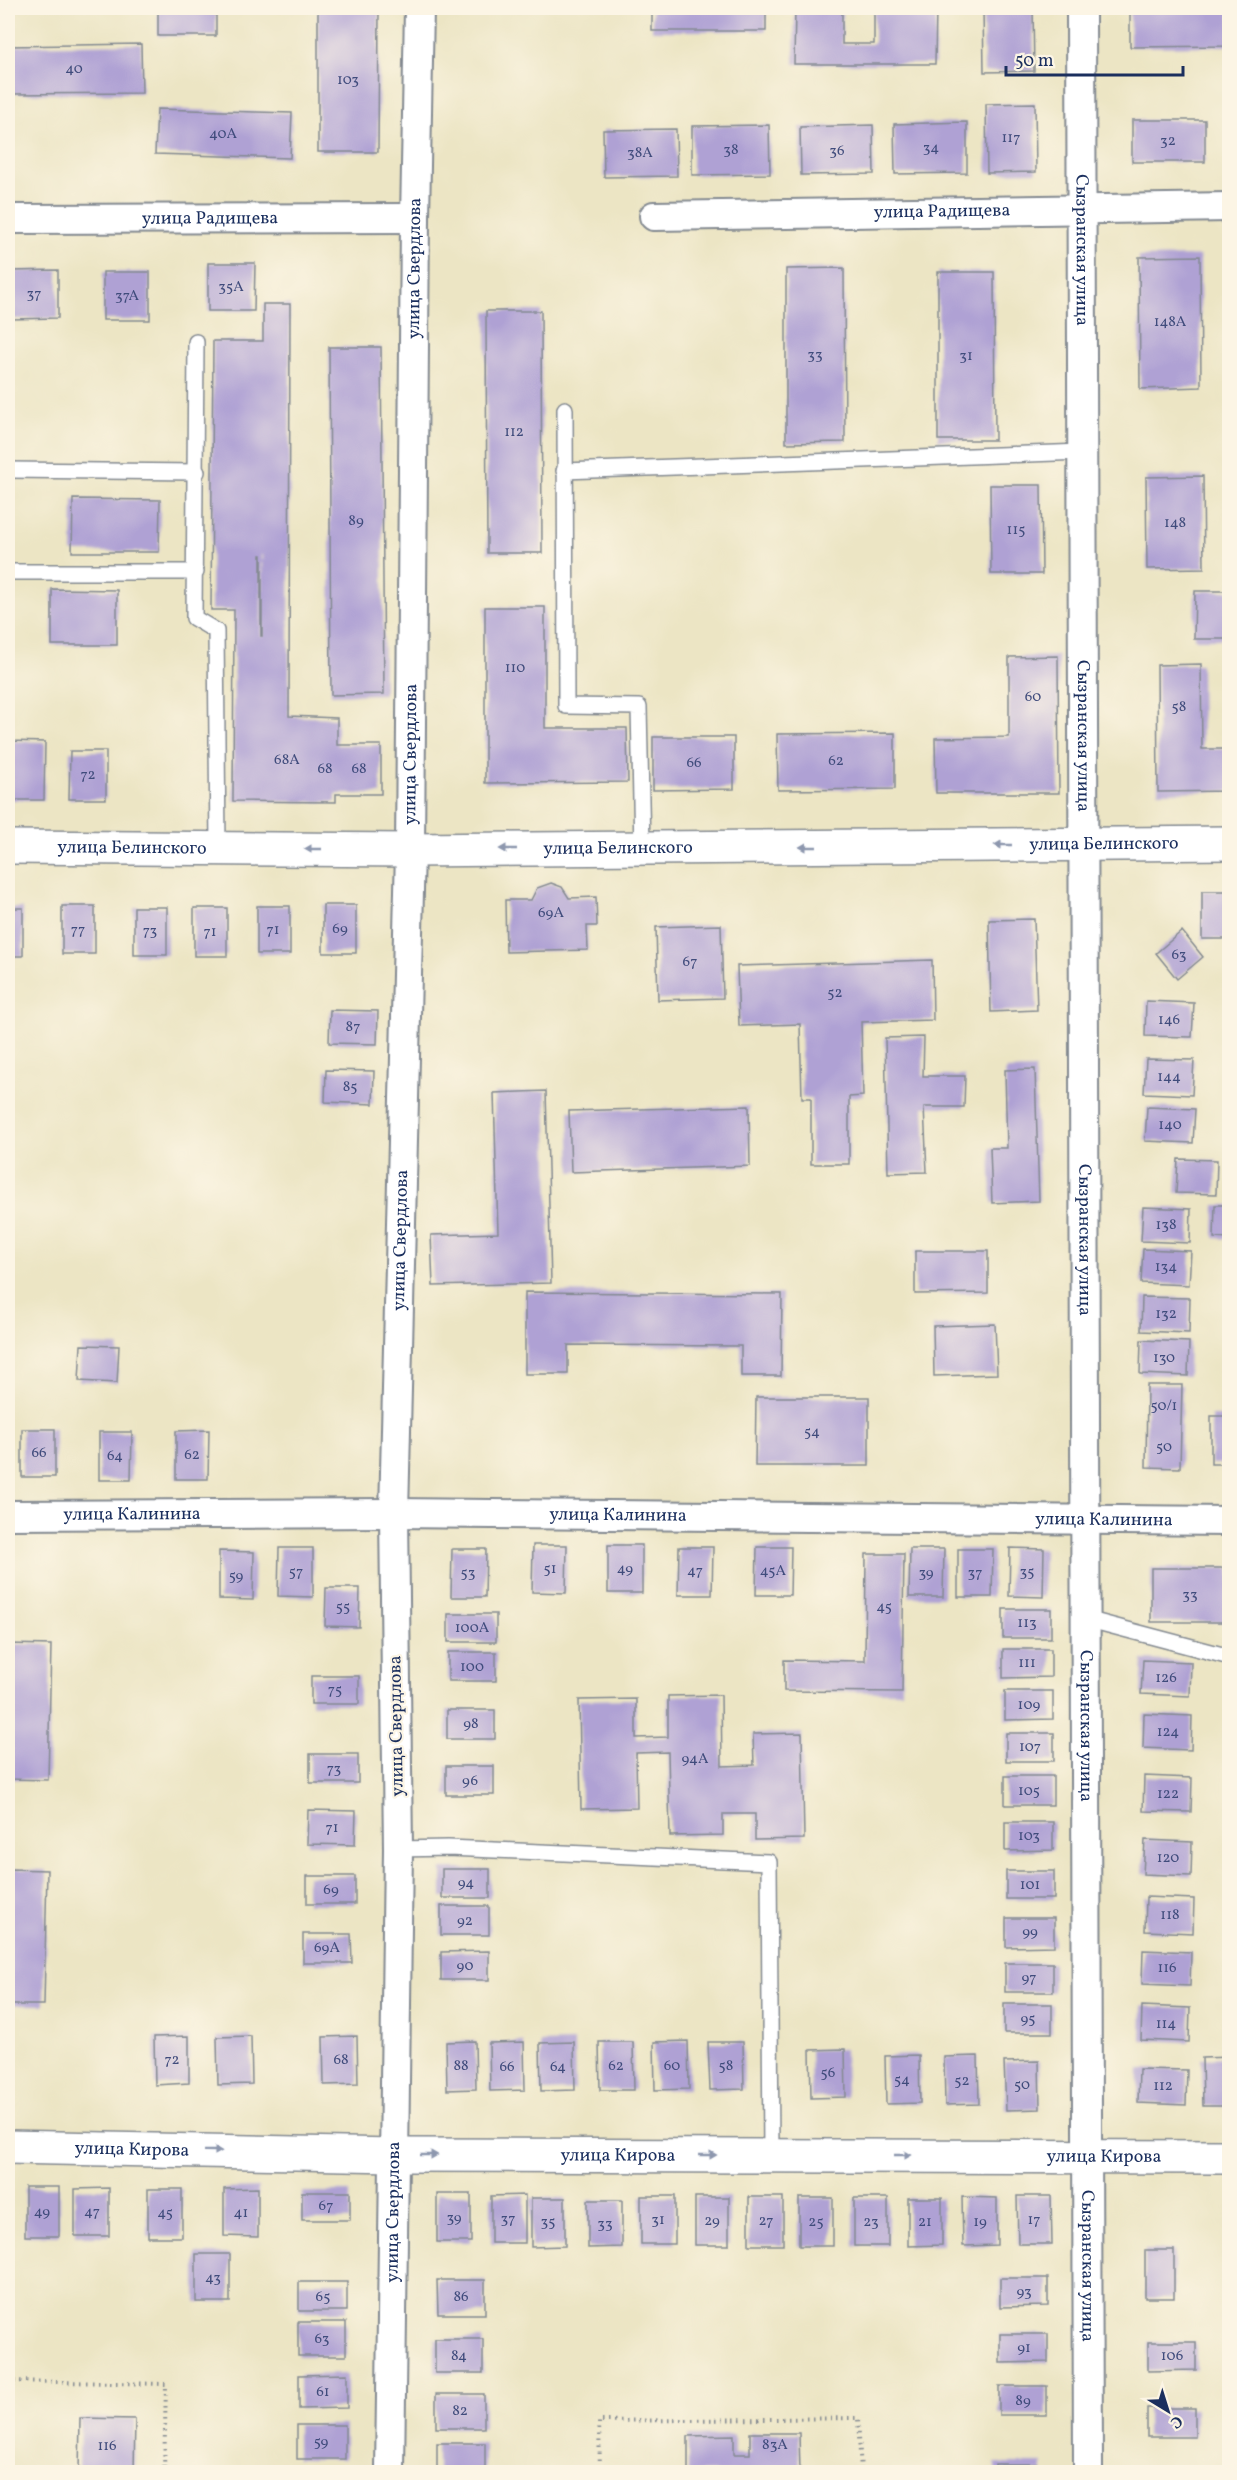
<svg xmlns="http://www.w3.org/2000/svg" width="1237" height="2480" font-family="Vollkorn,serif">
	<rect width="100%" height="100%" fill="#fcf5e5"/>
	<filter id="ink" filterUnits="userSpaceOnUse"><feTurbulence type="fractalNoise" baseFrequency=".0167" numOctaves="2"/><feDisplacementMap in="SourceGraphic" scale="12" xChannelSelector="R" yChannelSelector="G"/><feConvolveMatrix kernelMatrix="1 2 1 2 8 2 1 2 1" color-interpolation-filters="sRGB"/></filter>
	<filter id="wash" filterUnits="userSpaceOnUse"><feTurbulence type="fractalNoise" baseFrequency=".008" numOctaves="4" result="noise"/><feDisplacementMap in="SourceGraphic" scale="24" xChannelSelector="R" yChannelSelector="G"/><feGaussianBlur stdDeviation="1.35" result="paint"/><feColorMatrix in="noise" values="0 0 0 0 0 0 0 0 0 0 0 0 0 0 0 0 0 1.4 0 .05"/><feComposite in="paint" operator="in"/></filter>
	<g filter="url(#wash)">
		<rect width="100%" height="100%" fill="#ece5c4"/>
		<g id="blocks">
			<g fill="#afa1d4" fill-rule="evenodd">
				<rect x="158" y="8" width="58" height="28"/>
				<path d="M318,8H379L378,152H318Z"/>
				<rect x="652" y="8" width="114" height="23"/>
				<path d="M795,8H842V44H874V8H936L935,64H794Z"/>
				<path d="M983,8H1033L1034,71L984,72Z"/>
				<path d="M1130,8H1230V46L1130,47Z"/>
				<path d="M141,44L142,93L8,94V46Z"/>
				<path d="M1035,103L1036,172L987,173L986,104Z"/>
				<path d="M157,109L292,113L290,158L155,154Z"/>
				<rect x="1132" y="120" width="73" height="42"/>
				<path d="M967,122V173L895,174L894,124Z"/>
				<path d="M769,125L770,174L692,175V126Z"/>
				<path d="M873,125L874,174L801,175L800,127Z"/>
				<path d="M676,129L677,176L604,177L603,130Z"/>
				<path d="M1200,256L1201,387L1140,389L1139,257Z"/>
				<path d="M208,263H255L254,311H208Z"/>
				<path d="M844,268L845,442L786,443V269Z"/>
				<path d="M58,270V318L11,319V271Z"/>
				<rect x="103" y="272" width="47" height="48"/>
				<path d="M938,272H994L995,440H938Z"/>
				<path d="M263,304H290L289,716L337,718V745H381V794H336V802L233,801L234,610H211L213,341H263ZM261,555H262V636H261Z"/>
				<path d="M486,311H541L542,553H487Z"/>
				<path d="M329,347H381L384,694L331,695Z"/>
				<path d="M1203,476L1204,568L1147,569L1146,477Z"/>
				<path d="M990,485H1041L1042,574H991Z"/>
				<path d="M73,499L160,500L159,552H72Z"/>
				<path d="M52,589L117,590V645H52Z"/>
				<path d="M1195,591H1230V639H1194Z"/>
				<path d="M485,607H545V728H627L628,782L485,783Z"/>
				<path d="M1058,656L1059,793H936L935,738L1009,737V657Z"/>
				<path d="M1201,664L1202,749H1230V791L1158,792L1157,665Z"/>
				<path d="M895,733V789L778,790L777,734Z"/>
				<path d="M653,737H734V789L653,790Z"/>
				<path d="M8,741L45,742L44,800H8Z"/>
				<path d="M70,751H106V799H69Z"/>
				<path d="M551,883L562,887L569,898L596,897L597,926H587L588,950L506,952L505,900H531L537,888Z"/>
				<rect x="1202" y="891" width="28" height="48"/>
				<rect x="323" y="905" width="33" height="48"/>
				<rect x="62" y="906" width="33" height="48"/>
				<rect x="257" y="906" width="33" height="48"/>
				<rect x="134" y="907" width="33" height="48"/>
				<rect x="8" y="908" width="15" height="48"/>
				<rect x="194" y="908" width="33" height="48"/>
				<path d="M1034,919L1037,1010L991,1012L989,920Z"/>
				<path d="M721,925L723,998L658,1000L656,927Z"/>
				<path d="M1182,931L1203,957L1177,979L1156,953Z"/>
				<path d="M932,960L933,1020L861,1022L863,1096L849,1097V1164H811V1098H802L800,1024L739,1026L737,966Z"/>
				<path d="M1146,1001L1194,1003L1192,1037L1145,1036Z"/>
				<path d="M330,1010L378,1011L377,1044L329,1043Z"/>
				<path d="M924,1037L923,1076H965L964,1107H924L927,1172L888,1173L885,1038Z"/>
				<path d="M1146,1059L1194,1060L1192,1095L1144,1093Z"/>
				<path d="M1035,1069L1039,1201L992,1203L990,1148H1007L1005,1070Z"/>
				<path d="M326,1070L374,1071L373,1104L325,1102Z"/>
				<path d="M546,1091L551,1283L433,1286L431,1235L498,1233L494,1093Z"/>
				<path d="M749,1106L750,1166L571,1172L569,1111Z"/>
				<path d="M1147,1107L1195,1109L1193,1143L1145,1141Z"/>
				<path d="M1178,1159L1217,1160L1216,1194L1176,1193Z"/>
				<path d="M1215,1205H1230V1239L1214,1238Z"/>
				<path d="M1143,1207L1191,1209L1190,1243L1141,1241Z"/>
				<path d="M1143,1249L1191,1251L1189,1285L1141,1283Z"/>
				<path d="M915,1251H988V1293L915,1294Z"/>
				<path d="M525,1292L782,1294L781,1376H741V1346L568,1345V1374H525Z"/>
				<path d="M1142,1297L1190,1298L1189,1333L1141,1331Z"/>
				<path d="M995,1324L997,1374L934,1376L933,1326Z"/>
				<path d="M1141,1340L1189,1342L1188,1376L1140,1374Z"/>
				<path d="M81,1345L119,1346L117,1383L79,1381Z"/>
				<path d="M1147,1385H1182L1180,1468L1146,1467Z"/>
				<path d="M756,1397H869V1466H755Z"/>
				<rect x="1211" y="1416" width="19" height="48"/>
				<rect x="22" y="1429" width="33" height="48"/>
				<path d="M209,1430L208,1479H176V1431Z"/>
				<path d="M99,1432H132L131,1480H99Z"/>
				<path d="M533,1545H567L566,1593L532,1592Z"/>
				<rect x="608" y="1545" width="34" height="48"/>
				<path d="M679,1547H713L712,1595H678Z"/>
				<path d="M757,1547H791L790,1595H756Z"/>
				<path d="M279,1548H313V1597L278,1596Z"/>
				<path d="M1010,1548L1044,1549L1043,1597L1009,1596Z"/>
				<path d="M452,1549H486L485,1597H451Z"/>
				<path d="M910,1549H944L943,1597H909Z"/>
				<path d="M958,1549H993L992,1597H958Z"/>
				<path d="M219,1551L254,1552L253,1600L219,1599Z"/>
				<path d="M866,1554H904L902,1692L784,1691V1660L865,1661Z"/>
				<rect x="1151" y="1568" width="79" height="54"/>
				<path d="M326,1588H360L359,1627L325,1626Z"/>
				<rect x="1003" y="1609" width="48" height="29"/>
				<rect x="448" y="1614" width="48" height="28"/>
				<path d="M8,1644L51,1645L48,1780L8,1779Z"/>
				<path d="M1003,1649H1051V1677L1003,1678Z"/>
				<rect x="448" y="1652" width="48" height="29"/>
				<path d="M1143,1660L1191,1662L1190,1696L1141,1694Z"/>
				<rect x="311" y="1676" width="48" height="28"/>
				<path d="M1005,1691H1053V1719L1005,1720Z"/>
				<path d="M721,1695L722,1766L754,1765L753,1734L802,1733L804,1839L755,1840V1814H723V1835L670,1836L668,1752L636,1753L637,1808L581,1809L579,1700L636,1699V1738L668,1737V1696Z"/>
				<rect x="447" y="1710" width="48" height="29"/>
				<path d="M1144,1714L1192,1716L1191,1750L1143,1748Z"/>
				<rect x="1006" y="1733" width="48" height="28"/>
				<rect x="310" y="1754" width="48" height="29"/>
				<rect x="446" y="1766" width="48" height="29"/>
				<rect x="1005" y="1776" width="48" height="29"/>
				<path d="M1144,1776L1192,1778L1191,1812L1143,1811Z"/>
				<path d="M308,1810L356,1811L355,1845L307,1844Z"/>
				<path d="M1005,1822H1053V1850L1005,1851Z"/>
				<path d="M1145,1840L1192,1842L1191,1876L1143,1874Z"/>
				<path d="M8,1869L47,1870L44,2005H8Z"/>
				<rect x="442" y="1869" width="48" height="29"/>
				<rect x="1006" y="1871" width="48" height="28"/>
				<rect x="307" y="1876" width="48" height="28"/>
				<path d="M1146,1897L1194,1899L1193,1933L1145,1931Z"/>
				<rect x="441" y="1906" width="48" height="29"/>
				<path d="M1006,1918H1054V1946L1006,1947Z"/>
				<path d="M303,1934H351L352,1963H303Z"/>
				<path d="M1143,1950L1191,1952L1190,1986L1142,1984Z"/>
				<path d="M489,1951V1980H441V1952Z"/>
				<rect x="1005" y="1963" width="48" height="29"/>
				<rect x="1004" y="2004" width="48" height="29"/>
				<path d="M1142,2006L1190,2008L1189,2042L1141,2040Z"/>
				<path d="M189,2036V2083L155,2085L154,2037Z"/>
				<path d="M251,2036L252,2084L218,2085L217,2037Z"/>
				<path d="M357,2036L358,2084L324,2085L323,2037Z"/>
				<path d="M475,2041L476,2089L447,2090L446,2042Z"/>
				<path d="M688,2041L689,2089L655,2090L654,2042Z"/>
				<path d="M524,2042L525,2090L490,2091L489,2043Z"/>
				<path d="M574,2042L575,2090L541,2091L540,2043Z"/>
				<path d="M599,2042H633L634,2090H600Z"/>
				<path d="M708,2042H743L744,2089L710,2090Z"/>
				<path d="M845,2049L846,2097L811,2098L810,2050Z"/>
				<path d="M919,2055L920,2103L886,2104L885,2056Z"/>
				<path d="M978,2056L979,2104L945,2105L944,2057Z"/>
				<path d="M1230,2057V2106H1203L1202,2058Z"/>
				<path d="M1039,2061L1040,2109L1006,2110L1004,2062Z"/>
				<path d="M1139,2069L1187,2070L1186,2105L1138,2103Z"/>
				<rect x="25" y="2187" width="34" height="49"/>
				<path d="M109,2188V2236H75V2189Z"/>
				<path d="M258,2188V2237L224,2236V2189Z"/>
				<rect x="148" y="2189" width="34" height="48"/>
				<rect x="302" y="2192" width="48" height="28"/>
				<rect x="437" y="2194" width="34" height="48"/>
				<path d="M525,2195V2243H491V2196Z"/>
				<rect x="641" y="2196" width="34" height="48"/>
				<path d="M1017,2196H1051L1052,2244H1018Z"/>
				<rect x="695" y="2197" width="34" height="48"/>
				<rect x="749" y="2197" width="34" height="48"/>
				<path d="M962,2197L997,2198V2245L963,2246Z"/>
				<path d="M531,2198H565V2246L531,2247Z"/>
				<rect x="799" y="2198" width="34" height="48"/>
				<rect x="854" y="2198" width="34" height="48"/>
				<path d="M908,2198H942V2245L908,2246Z"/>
				<path d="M588,2200H622V2247L588,2248Z"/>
				<rect x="1145" y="2250" width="29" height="48"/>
				<rect x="196" y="2254" width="34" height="48"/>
				<path d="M1000,2278H1048V2306L1000,2307Z"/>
				<path d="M437,2280H485V2314H438Z"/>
				<rect x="299" y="2282" width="48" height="29"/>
				<rect x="298" y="2322" width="48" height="34"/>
				<path d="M1000,2334H1048V2362L1000,2363Z"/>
				<rect x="435" y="2339" width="48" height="34"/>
				<path d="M1148,2342H1196V2370L1148,2371Z"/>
				<path d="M347,2374V2408L299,2409V2375Z"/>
				<rect x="999" y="2386" width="48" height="29"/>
				<rect x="436" y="2394" width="48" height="34"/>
				<rect x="1147" y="2408" width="48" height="29"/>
				<path d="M80,2418L135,2419L134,2472H79Z"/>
				<rect x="297" y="2425" width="48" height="34"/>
				<path d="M750,2433H799L800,2472H688V2436L734,2435V2454H750Z"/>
				<rect x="437" y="2443" width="48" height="29"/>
				<rect x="995" y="2464" width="48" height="8"/>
			</g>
		</g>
	</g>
	<g filter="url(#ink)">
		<use href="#blocks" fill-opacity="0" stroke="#848a91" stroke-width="1.5"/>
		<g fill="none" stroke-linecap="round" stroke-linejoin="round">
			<g stroke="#848a91" stroke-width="18">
				<g id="lane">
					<path d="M196,342L194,618L216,631L218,848"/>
					<path d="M565,409L566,706L639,707L642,848"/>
					<path d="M8,470L197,472"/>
					<path d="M564,471L1082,452"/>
					<path d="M8,572H196"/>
					<path d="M1086,1619L1230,1657"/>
					<path d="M398,1849L448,1848L769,1862L771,2155"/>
				</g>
			</g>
			<g stroke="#848a91" stroke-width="32">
				<g id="street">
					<path id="s1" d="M1081,8L1088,2472"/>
					<path id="s2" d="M654,216L1230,207"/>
					<path id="s3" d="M8,219L415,218"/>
					<path id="s4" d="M8,1515L394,1513L1230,1521"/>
					<path id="s5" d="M390,2472L398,1849L394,1513L410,850L415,218L419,8"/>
				</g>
			</g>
			<g stroke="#848a91" stroke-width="36">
				<g id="secondary">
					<path id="s6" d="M8,847L410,850L1230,843"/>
					<path id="s7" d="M8,2147L394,2155L1230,2157"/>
				</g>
			</g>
			<g stroke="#848a91" stroke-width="4" stroke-dasharray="1.5 4.5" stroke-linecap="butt">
				<path d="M8,2381L166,2384L164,2472"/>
				<path d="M600,2472L599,2421L858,2418L861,2472"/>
			</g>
			<use href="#lane" stroke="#fff" stroke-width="15"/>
			<use href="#street" stroke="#fff" stroke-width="28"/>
			<use href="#secondary" stroke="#fff" stroke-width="33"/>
		</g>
		<defs><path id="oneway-solid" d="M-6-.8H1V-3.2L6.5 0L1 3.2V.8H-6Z" transform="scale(1.5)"/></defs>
		<g fill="#8d97ae">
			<use href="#oneway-solid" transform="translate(1003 845) rotate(180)"/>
			<use href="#oneway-solid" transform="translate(808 847) rotate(180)"/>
			<use href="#oneway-solid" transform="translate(313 849) rotate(-180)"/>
			<use href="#oneway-solid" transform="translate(508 849) rotate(180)"/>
			<use href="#oneway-solid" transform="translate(213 2151) rotate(1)"/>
			<use href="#oneway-solid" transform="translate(429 2155)"/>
			<use href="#oneway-solid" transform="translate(708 2155)"/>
			<use href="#oneway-solid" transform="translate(903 2155)"/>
		</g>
	</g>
	<g text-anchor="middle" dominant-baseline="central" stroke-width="4.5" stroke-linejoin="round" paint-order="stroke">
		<g font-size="15" fill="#404c7c">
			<text x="74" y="69">40</text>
			<text x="348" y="80">103</text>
			<text x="223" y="134">40А</text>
			<text x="1011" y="138">117</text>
			<text x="1168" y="141">32</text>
			<text x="931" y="148">34</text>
			<text x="731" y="150">38</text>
			<text x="837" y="151">36</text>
			<text x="640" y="153">38А</text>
			<text x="231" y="287">35А</text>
			<text x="34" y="294">37</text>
			<text x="127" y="296">37А</text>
			<text x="1170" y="322">148А</text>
			<text x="815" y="355">33</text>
			<text x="966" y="356">31</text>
			<text x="514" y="432">112</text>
			<text x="356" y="521">89</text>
			<text x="1175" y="523">148</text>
			<text x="1016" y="530">115</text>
			<text x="515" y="668">110</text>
			<text x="1033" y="697">60</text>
			<text x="1179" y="707">58</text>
			<text x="287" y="760">68А</text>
			<text x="836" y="761">62</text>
			<text x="694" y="763">66</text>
			<text x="325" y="769">68</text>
			<text x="359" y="769">68</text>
			<text x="88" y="775">72</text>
			<text x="551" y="913">69А</text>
			<text x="340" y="929">69</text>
			<text x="78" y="930">77</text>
			<text x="273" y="930">71</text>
			<text x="150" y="931">73</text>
			<text x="210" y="932">71</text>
			<text x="1179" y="955">63</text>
			<text x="690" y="962">67</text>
			<text x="835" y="993">52</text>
			<text x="1169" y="1020">146</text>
			<text x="353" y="1027">87</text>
			<text x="1169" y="1077">144</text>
			<text x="350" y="1087">85</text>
			<text x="1170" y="1125">140</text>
			<text x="1166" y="1225">138</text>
			<text x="1166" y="1267">134</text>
			<text x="1166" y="1314">132</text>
			<text x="1164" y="1358">130</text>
			<text x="1164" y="1406">50/1</text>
			<text x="812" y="1432">54</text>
			<text x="1164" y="1447">50</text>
			<text x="39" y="1453">66</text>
			<text x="192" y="1455">62</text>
			<text x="115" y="1456">64</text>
			<text x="550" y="1569">51</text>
			<text x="625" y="1569">49</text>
			<text x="695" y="1571">47</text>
			<text x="773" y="1571">45А</text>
			<text x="296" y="1572">57</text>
			<text x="1027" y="1572">35</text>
			<text x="468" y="1573">53</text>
			<text x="926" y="1573">39</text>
			<text x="975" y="1573">37</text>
			<text x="236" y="1576">59</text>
			<text x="1190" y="1595">33</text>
			<text x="343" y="1607">55</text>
			<text x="884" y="1607">45</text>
			<text x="1027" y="1623">113</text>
			<text x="472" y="1628">100А</text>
			<text x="1027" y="1663">111</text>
			<text x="472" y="1667">100</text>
			<text x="1166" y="1678">126</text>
			<text x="335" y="1690">75</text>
			<text x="1029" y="1705">109</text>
			<text x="471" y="1724">98</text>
			<text x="1168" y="1732">124</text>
			<text x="1030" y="1747">107</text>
			<text x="695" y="1759">94А</text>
			<text x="334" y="1769">73</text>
			<text x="470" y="1781">96</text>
			<text x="1029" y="1791">105</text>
			<text x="1168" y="1794">122</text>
			<text x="332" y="1828">71</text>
			<text x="1029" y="1836">103</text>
			<text x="1168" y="1858">120</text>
			<text x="466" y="1883">94</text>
			<text x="1030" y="1885">101</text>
			<text x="331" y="1890">69</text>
			<text x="1170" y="1915">118</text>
			<text x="465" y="1921">92</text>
			<text x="1030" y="1932">99</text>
			<text x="327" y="1948">69А</text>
			<text x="465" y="1966">90</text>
			<text x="1167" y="1968">116</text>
			<text x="1029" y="1978">97</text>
			<text x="1028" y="2019">95</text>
			<text x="1166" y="2024">114</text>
			<text x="172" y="2060">72</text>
			<text x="341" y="2060">68</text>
			<text x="461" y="2066">88</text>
			<text x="616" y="2066">62</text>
			<text x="672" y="2066">60</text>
			<text x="726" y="2066">58</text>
			<text x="507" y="2067">66</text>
			<text x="558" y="2067">64</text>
			<text x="828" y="2073">56</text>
			<text x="902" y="2080">54</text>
			<text x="962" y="2081">52</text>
			<text x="1022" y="2085">50</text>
			<text x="1163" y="2086">112</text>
			<text x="326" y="2206">67</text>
			<text x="42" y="2212">49</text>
			<text x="92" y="2212">47</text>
			<text x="165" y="2213">45</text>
			<text x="241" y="2213">41</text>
			<text x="454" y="2218">39</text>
			<text x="508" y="2219">37</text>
			<text x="658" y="2220">31</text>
			<text x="1034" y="2220">17</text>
			<text x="712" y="2221">29</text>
			<text x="766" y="2221">27</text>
			<text x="548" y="2222">35</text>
			<text x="816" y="2222">25</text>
			<text x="871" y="2222">23</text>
			<text x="925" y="2222">21</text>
			<text x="980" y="2222">19</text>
			<text x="605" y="2224">33</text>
			<text x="213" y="2278">43</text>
			<text x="1024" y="2292">93</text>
			<text x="323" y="2297">65</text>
			<text x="461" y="2297">86</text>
			<text x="322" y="2339">63</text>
			<text x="1024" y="2348">91</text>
			<text x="459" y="2356">84</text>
			<text x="1172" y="2356">106</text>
			<text x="323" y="2392">61</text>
			<text x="1023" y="2401">89</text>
			<text x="460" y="2411">82</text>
			<text x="321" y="2442">59</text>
			<text x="775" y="2445">83А</text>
			<text x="107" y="2446">116</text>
		</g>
		<g font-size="18" fill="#1b2f5e" stroke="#fcf5e5">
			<text stroke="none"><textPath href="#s2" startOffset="288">улица Радищева</textPath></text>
			<text stroke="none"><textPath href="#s3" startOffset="202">улица Радищева</textPath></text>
			<text stroke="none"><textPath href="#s1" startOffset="242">Сызранская улица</textPath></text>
			<text stroke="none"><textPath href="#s5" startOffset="2204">улица Свердлова</textPath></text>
			<text stroke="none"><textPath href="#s1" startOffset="728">Сызранская улица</textPath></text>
			<text stroke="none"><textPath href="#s5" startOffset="1718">улица Свердлова</textPath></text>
			<text stroke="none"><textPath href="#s6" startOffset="1096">улица Белинского</textPath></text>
			<text stroke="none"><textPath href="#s6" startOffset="124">улица Белинского</textPath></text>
			<text stroke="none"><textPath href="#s6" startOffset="610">улица Белинского</textPath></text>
			<text stroke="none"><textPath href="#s5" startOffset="1232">улица Свердлова</textPath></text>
			<text stroke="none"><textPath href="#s1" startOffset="1232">Сызранская улица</textPath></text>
			<text stroke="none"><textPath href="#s4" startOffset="124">улица Калинина</textPath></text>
			<text stroke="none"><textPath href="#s4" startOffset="610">улица Калинина</textPath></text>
			<text stroke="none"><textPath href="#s4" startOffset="1096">улица Калинина</textPath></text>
			<text transform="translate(397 1726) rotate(-91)">улица Свердлова</text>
			<text stroke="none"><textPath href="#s1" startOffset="1718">Сызранская улица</textPath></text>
			<text stroke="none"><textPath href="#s7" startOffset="124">улица Кирова</textPath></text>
			<text stroke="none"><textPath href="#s7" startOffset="610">улица Кирова</textPath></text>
			<text stroke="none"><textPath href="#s7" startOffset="1096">улица Кирова</textPath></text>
			<text stroke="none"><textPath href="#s5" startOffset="260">улица Свердлова</textPath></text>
			<text stroke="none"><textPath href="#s1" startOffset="2258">Сызранская улица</textPath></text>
		</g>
	</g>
	<rect width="1237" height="2480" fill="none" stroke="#fcf5e5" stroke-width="30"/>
	<g transform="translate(1168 2411) rotate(142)" stroke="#fcf5e5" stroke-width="4.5" paint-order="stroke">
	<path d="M0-4.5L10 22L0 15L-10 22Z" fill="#1b2f5e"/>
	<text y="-9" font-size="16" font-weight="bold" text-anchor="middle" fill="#1b2f5e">С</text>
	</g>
	<path d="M1006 66v9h177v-9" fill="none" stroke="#1b2f5e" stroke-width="3"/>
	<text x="1015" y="66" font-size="18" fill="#1b2f5e" stroke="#fcf5e5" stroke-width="4.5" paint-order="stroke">50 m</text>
</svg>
